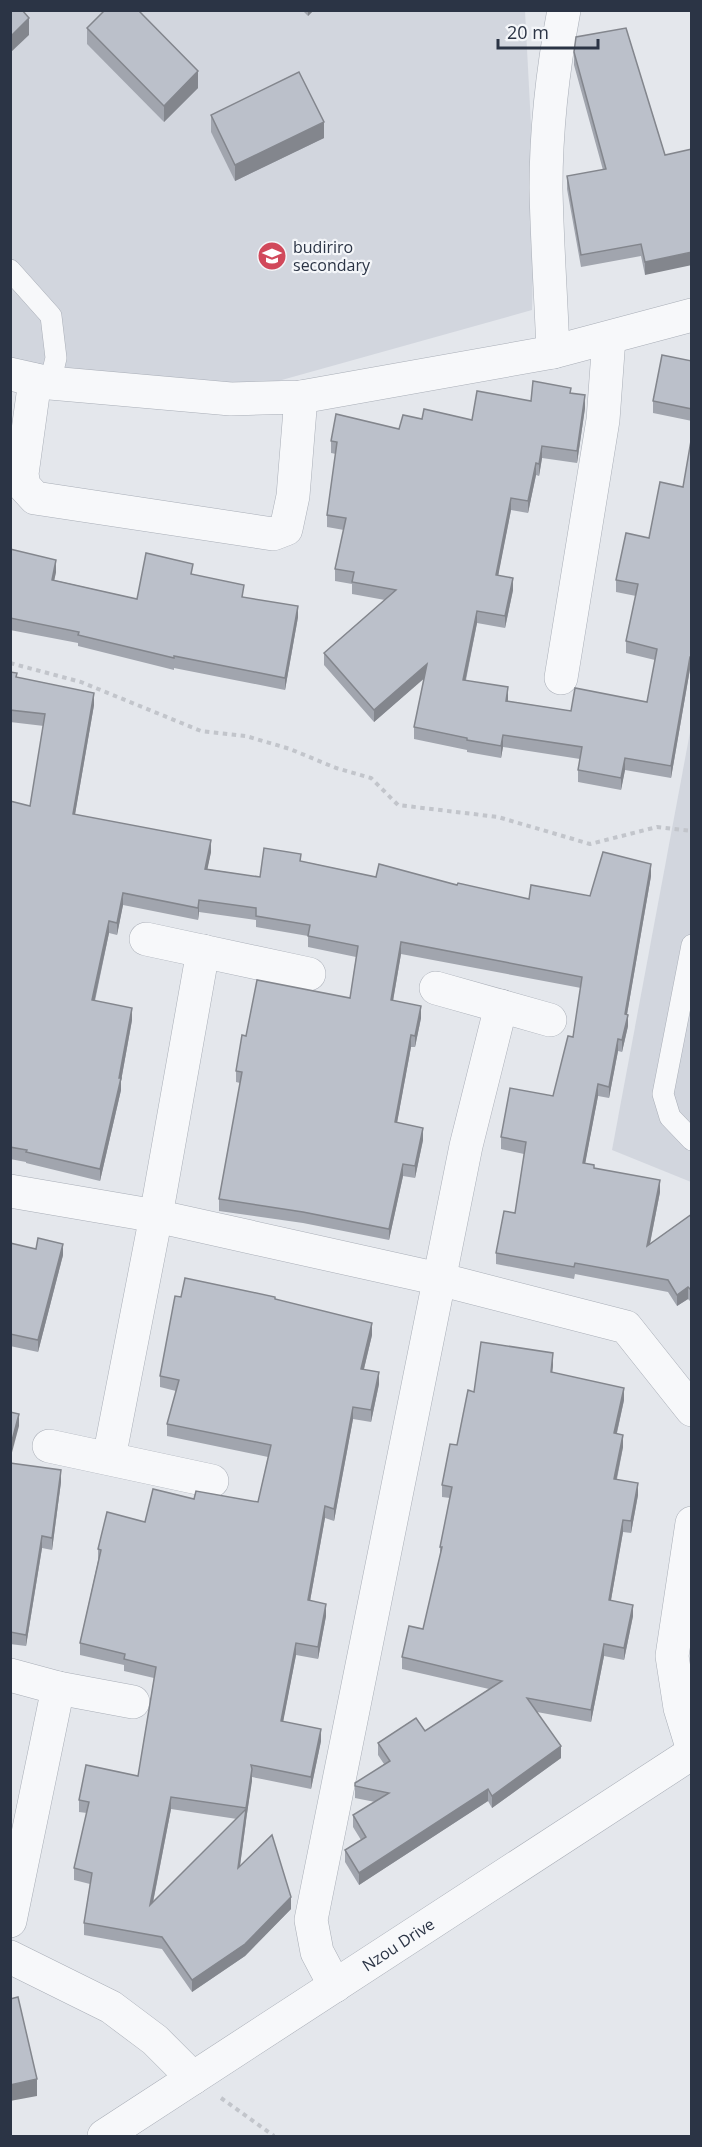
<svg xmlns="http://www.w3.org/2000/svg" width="702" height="2147" font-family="'Open Sans',sans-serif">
	<rect width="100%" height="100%" fill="#e4e7ec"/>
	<g fill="#d2d6de">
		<path d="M10,11H525L535,201L532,310L214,399L11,364Z"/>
		<path d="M691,727V1182L612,1150Z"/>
	</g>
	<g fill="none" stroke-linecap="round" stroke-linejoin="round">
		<g stroke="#a9aeb7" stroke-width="22">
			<g id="lane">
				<path d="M10,270L51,316L56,358L50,383"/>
				<path d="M692,945L663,1094L670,1117L692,1140"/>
			</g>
		</g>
		<g stroke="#a9aeb7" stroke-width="34">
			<g id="street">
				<path d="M553,352C551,297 547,242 546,188C546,128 553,68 564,10"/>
				<path d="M10,374L50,383L231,399L301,397L553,352L692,315"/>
				<path d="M35,380L22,474L24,486L35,498L273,534L286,529L293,496L301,397"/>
				<path d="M561,678L603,420L609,338"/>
				<path d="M146,939L309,974"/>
				<path d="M436,988L550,1020"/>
				<path d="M10,1191L156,1216L439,1279L626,1327L692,1410"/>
				<path d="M49,1446L212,1481"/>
				<path d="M109,1458L156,1216L203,951"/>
				<path d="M692,1523L672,1656L680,1708L692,1747"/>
				<path d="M10,1675L58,1688L133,1702"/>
				<path d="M10,1921L58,1688"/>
				<path d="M10,1957L111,2007L155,2040L193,2078"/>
				<path d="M335,1986L317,1952L311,1920L466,1146L501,1006"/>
				<path id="s1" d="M104,2136L692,1753"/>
			</g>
		</g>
		<g stroke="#c2c5cb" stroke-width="4" stroke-dasharray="4.5 4.5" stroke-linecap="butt">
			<path d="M10,663L81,682L201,731L246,736L290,749L336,768L371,778L398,805L498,817L590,844L657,827L692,831"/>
			<path d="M221,2098L274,2136"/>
		</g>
		<use href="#lane" stroke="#f7f8fa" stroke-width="21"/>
		<use href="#street" stroke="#f7f8fa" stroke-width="33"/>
	</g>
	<g fill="#a1a5ae" fill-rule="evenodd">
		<path d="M302,10H314L308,16Z"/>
		<path d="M87,28L198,88L164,122L87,44Z"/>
		<path d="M574,52L665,155L645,275L641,256L581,267L567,189V176L603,170L574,65Z"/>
		<path d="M211,115L324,138L235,181L211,132Z"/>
		<path d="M692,361V421L653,413V401Z"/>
		<path d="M571,393L585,408L577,463L542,458L539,476L536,475L528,513L511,510L498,575L513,590L505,628L477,623L466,680L508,699V701L571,711L647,702L655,660L626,653V641L636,596L616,592V580L649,538L683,487L692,435V669H690L671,778L625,770L621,790L578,782V770L580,759L503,747L501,758L467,752V750L414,739V727L424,678L374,722L324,665V653L385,600L352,594V584L335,581V569L344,530L327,527V515L336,454L331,453V441L399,429L422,419L472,420L531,401Z"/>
		<path d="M10,549L56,572L54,580L137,599L193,574L244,597L298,617L285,690L174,668V670L78,646V643L10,630Z"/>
		<path d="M10,672L17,678L94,705L75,814L211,852L207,869L260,877L301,861L376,877L457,885L529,899L590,896L651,876L627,1014L628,1026L622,1052L618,1051L609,1098L598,1096L585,1163L594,1168L660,1192L650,1244L692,1214V1303L688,1299L677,1306L668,1292L575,1274L574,1279L496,1264V1253L515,1213L524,1154L501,1149V1137L553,1096L573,1037L581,988L401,954L393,1001L421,1018L415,1047H411L397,1122L423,1140L415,1178L403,1176L389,1240L303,1223L219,1211V1199L240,1083L236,1082V1071L246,1036L350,998L356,957L308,947V936L256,927V920L199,912L198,920L123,905L117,935L109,933L95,1001L132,1020L121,1081V1090L100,1181L26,1163V1162L10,1159V801L30,806L44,726L10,722Z"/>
		<path d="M10,1243L63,1255L38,1352L10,1346Z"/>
		<path d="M181,1297L275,1299L372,1335L364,1369L379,1384L371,1422L353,1419L334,1521L325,1518L310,1601L326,1616L318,1659L296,1655L283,1721L321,1741L311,1789L252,1777L240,1866L291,1909L245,1956L192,1992L162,1949L84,1935V1923L90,1884L74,1880V1868L87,1813L79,1812V1800L138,1776L154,1678L124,1671V1665L80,1655V1643L98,1561V1549L145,1522L194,1499L258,1502L268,1457L167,1436V1424L176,1391L160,1387V1376ZM171,1809L237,1819L153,1903Z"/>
		<path d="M553,1365L552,1373L624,1400L617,1433L623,1447L617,1479L638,1495L631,1533L623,1532L611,1600L633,1616L624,1660L604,1656L591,1722L537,1712L561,1758L492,1808L488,1801L359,1885L345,1862V1850L361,1840L353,1827V1815L375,1802L355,1798V1786L384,1764L378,1755V1743L425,1731L489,1689L402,1669V1657L423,1629L440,1555V1547L450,1498L442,1497V1485L457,1445L474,1392Z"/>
		<path d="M10,1463L61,1482L52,1550L42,1548L26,1646L10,1644Z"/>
	</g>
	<g fill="#83868d">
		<path d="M308,10H314L308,16Z"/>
		<path d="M29,18V35L10,53V37Z"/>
		<path d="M198,71V88L164,122V106Z"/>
		<path d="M324,122V138L235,181V165Z"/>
		<path d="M692,252V265L645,275V262Z"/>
		<path d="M585,395V408L577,463V451Z"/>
		<path d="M542,446V458L539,476V464Z"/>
		<path d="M536,463V475L528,513V501Z"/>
		<path d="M511,498V510L496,587V575Z"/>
		<path d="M56,560V572L52,591V580Z"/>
		<path d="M513,578V590L505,628V616Z"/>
		<path d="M298,606V617L285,690V678Z"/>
		<path d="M477,611V623L463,692V680Z"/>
		<path d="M690,657V669L671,778V766Z"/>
		<path d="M427,664V676L374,722V710Z"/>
		<path d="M508,687V699L506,713V701Z"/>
		<path d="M94,693V705L73,826V814Z"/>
		<path d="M503,735V747L501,758V746Z"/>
		<path d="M625,758V770L621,790V778Z"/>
		<path d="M211,840V852L205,881V869Z"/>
		<path d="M651,864V876L625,1026V1014Z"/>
		<path d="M123,893V905L117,935V923Z"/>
		<path d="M199,900V912L198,920V908Z"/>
		<path d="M109,921V933L92,1012V1000Z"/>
		<path d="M401,942V954L391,1012V1000Z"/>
		<path d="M421,1006V1018L415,1047V1036Z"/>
		<path d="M132,1008V1020L121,1081V1090L100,1181V1169L119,1078Z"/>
		<path d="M628,1015V1026L622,1052V1040Z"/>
		<path d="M411,1035V1047L395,1134V1122Z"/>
		<path d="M618,1039V1051L609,1098V1087Z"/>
		<path d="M598,1084V1096L583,1175V1163Z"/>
		<path d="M423,1128V1140L415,1178V1166Z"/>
		<path d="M403,1164V1176L389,1240V1229Z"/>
		<path d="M660,1180V1192L647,1258V1246Z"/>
		<path d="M63,1244V1255L38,1352V1340Z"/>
		<path d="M688,1287V1299L677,1306V1295Z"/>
		<path d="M372,1323V1335L361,1381V1369Z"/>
		<path d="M553,1353V1365L551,1384V1372Z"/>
		<path d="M379,1372V1384L371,1422V1410Z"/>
		<path d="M624,1388V1400L614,1445V1433Z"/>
		<path d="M353,1407V1419L334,1521V1509Z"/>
		<path d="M19,1414V1426L10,1460V1448Z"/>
		<path d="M623,1435V1447L614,1491V1479Z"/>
		<path d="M61,1470V1482L52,1550V1538Z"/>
		<path d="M638,1483V1495L631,1533V1521Z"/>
		<path d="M325,1506V1518L308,1612V1600Z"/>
		<path d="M623,1520V1532L609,1611V1600Z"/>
		<path d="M42,1536V1548L26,1646V1635Z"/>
		<path d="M326,1604V1616L318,1659V1647Z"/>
		<path d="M633,1605V1616L624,1660V1648Z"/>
		<path d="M296,1643V1655L281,1733V1721Z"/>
		<path d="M604,1644V1656L591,1722V1710Z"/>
		<path d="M321,1729V1741L311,1789V1777Z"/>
		<path d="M561,1746V1758L492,1808V1796Z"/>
		<path d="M252,1769V1781L246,1820V1808Z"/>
		<path d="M488,1789V1801L359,1885V1873Z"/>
		<path d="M171,1797V1809L150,1917V1905Z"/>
		<path d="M246,1809V1821L238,1880V1868Z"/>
		<path d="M291,1897V1909L245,1956L192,1992V1980Z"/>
		<path d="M37,2079V2096L10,2101V2085Z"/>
	</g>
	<g fill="#bbc0ca" stroke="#83868d" stroke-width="1.5">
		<path d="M10,10H22L29,18L10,37Z"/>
		<path d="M105,10H138L198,71L164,106L87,28Z"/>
		<path d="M626,28L665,155L692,149V252L645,262L641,244L581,255L567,176L606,169L574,52L576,37Z"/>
		<path d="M299,72L324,122L235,165L211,115Z"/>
		<path d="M662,355L692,361V409L653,401Z"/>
		<path d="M533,381L571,388L570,393L585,395L577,451L542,446L539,464L536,463L528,501L511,498L496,575L513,578L505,616L477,611L463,680L508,687L506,701L571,711L575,688L647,702L657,649L626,641L638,584L616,580L626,533L649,538L660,482L683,487L692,435V657H690L671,766L625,758L621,778L578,770L582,747L503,735L501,746L467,740V738L414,727L427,664L374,710L324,653L396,590L352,582L354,572L335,569L346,518L327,515L337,442L331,441L336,414L399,429L403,415L422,419L424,409L472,420L477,391L531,401Z"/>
		<path d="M10,549L56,560L52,580L137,599L146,553L193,564L191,574L244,585L242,597L298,606L285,678L174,656V658L78,635L79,632L10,618Z"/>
		<path d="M10,672L17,673L16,677L94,693L73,814L211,840L205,869L260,877L264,848L301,854L300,861L376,877L379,864L457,885L458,883L529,899L531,885L590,896L603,852L651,864L625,1014L628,1015L622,1040L618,1039L609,1087L598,1084L583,1163L594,1165V1168L660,1180L647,1246L692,1214V1291L688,1287L677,1295L668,1280L575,1263L574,1267L496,1253L504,1211L515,1213L526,1142L501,1137L510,1088L553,1096L568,1036L573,1037L582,977L401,942L391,1000L421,1006L415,1036L411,1035L395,1122L423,1128L415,1166L403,1164L389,1229L303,1212L219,1199L242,1072L236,1071L242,1035L246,1036L257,980L350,998L358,946L308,936L310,925L256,916V908L199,900L198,908L123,893L117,923L109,921L92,1000L132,1008L119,1078H121L100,1169L26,1152L27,1150L10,1147V801L30,806L45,714L10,710Z"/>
		<path d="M38,1238L63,1244L38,1340L10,1334V1243L36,1249Z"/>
		<path d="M185,1278L275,1297V1299L372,1323L361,1369L379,1372L371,1410L353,1407L334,1509L325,1506L308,1600L326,1604L318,1647L296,1643L281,1721L321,1729L311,1777L251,1765L252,1769L246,1808L171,1797L150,1905L246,1809L238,1868L272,1835L291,1897L245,1944L192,1980L162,1937L84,1923L92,1873L74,1868L89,1802L79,1800L86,1765L138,1776L156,1667L124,1659L125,1654L80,1643L101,1550L98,1549L107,1512L145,1522L153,1489L194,1499L196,1491L258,1502L271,1445L167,1424L179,1380L160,1376L175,1296L181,1297Z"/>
		<path d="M481,1342L553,1353L551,1372L624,1388L614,1433L623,1435L614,1479L638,1483L631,1521L623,1520L609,1600L633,1605L624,1648L604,1644L591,1710L527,1698L561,1746L492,1796L488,1789L359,1873L345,1850L366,1837L353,1815L389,1793L355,1786V1783L390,1761L378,1743L416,1718L425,1731L502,1681L402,1657L409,1626L423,1629L442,1547H440L452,1487L442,1485L450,1444L457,1445L468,1390L474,1392Z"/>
		<path d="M10,1412L19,1414L10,1448Z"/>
		<path d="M10,1463L61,1470L52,1538L42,1536L26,1635L10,1632Z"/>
		<path d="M18,1997L37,2079L10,2085V1999Z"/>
	</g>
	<defs>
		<g id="school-disc" transform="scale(1.5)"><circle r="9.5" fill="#d1495b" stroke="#f4f6f9"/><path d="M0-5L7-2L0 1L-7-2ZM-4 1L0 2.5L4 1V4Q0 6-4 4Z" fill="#fff"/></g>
	</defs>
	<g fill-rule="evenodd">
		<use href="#school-disc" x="272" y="256"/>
	</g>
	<g text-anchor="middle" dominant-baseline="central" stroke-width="4.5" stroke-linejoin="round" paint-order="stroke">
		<g font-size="16" fill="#2b3445" stroke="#f4f6f9" text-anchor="start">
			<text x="293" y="247">budiriro<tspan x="293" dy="18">secondary</tspan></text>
		</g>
		<g font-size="16" fill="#2b3445" stroke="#f4f6f9">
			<text stroke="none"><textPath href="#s1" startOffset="351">Nzou Drive</textPath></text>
		</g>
	</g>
	<rect width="702" height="2147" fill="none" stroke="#2b3445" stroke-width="24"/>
	<path d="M498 39v9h100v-9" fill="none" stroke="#2b3445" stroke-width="3"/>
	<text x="507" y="39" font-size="18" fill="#2b3445" stroke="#f4f6f9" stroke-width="4.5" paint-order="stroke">20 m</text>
</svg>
